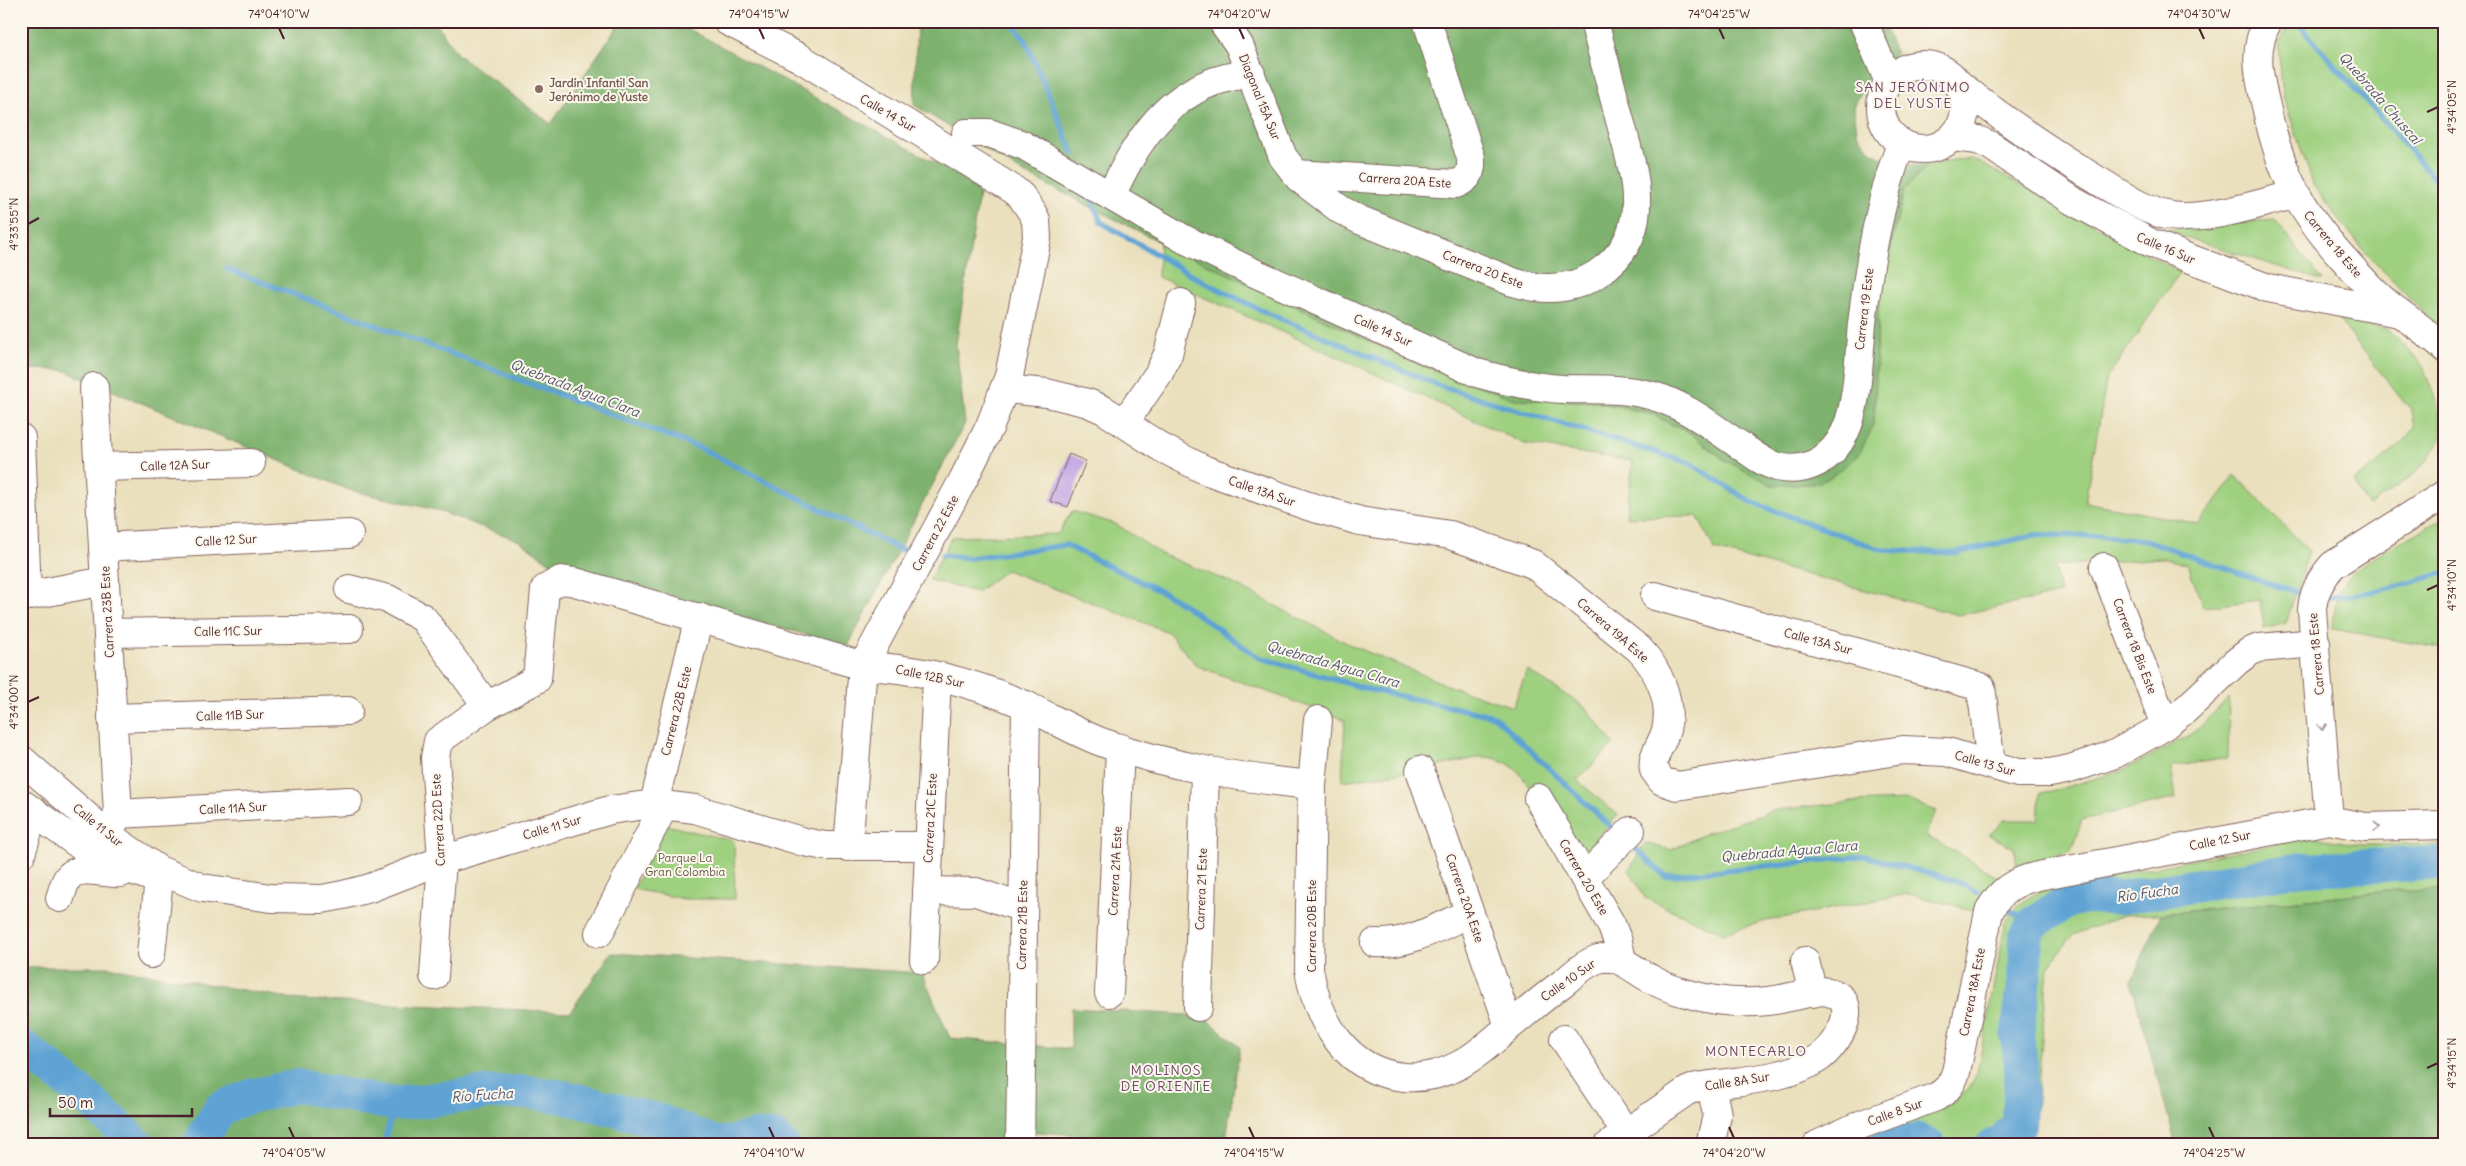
<svg xmlns="http://www.w3.org/2000/svg" width="2466" height="1166" font-family="Delius,sans-serif">
	<rect width="100%" height="100%" fill="#fbf7ec"/>
	<filter id="ink" filterUnits="userSpaceOnUse"><feTurbulence type="fractalNoise" baseFrequency=".02" numOctaves="2"/><feDisplacementMap in="SourceGraphic" scale="10" xChannelSelector="R" yChannelSelector="G"/><feConvolveMatrix kernelMatrix="1 2 1 2 8 2 1 2 1" color-interpolation-filters="sRGB"/></filter>
	<filter id="wash" filterUnits="userSpaceOnUse"><feTurbulence type="fractalNoise" baseFrequency=".0096" numOctaves="4" result="noise"/><feDisplacementMap in="SourceGraphic" scale="20" xChannelSelector="R" yChannelSelector="G"/><feGaussianBlur stdDeviation="1.12" result="paint"/><feColorMatrix in="noise" values="0 0 0 0 0 0 0 0 0 0 0 0 0 0 0 0 0 1.4 0 .05"/><feComposite in="paint" operator="in"/></filter>
	<g filter="url(#wash)">
		<rect width="100%" height="100%" fill="#eae0bd"/>
		<g fill="#9ed07f" stroke="#747855">
			<path d="M2292,21H2445V334L2364,251L2314,187L2283,96L2278,44Z"/>
			<path d="M1973,159L2180,272L2107,378L2085,502L2199,524L2235,475L2309,551L2286,623L2264,629L2260,600L2203,607L2188,565L2164,558L2055,566L2060,594L1958,615L1715,550L1697,516L1626,517L1633,461L1525,444L1358,366L1158,277L1160,242L1418,364L1648,413L1690,433L1726,461L1874,425L1879,297L1904,190L1927,166L1953,160Z"/>
			<path d="M2275,220L2323,281L2163,230Z"/>
			<path d="M2338,319L2389,329L2423,366L2440,412L2442,440L2416,473L2369,506L2353,482L2397,448L2414,428L2411,410Z"/>
			<path d="M1072,511L1116,524L1161,554L1230,582L1353,646L1452,687L1513,707L1527,670L1586,708L1614,744L1577,780L1618,815L1575,862L1538,798L1518,771L1507,763L1494,758L1481,757L1420,770L1342,781L1345,720L1197,666L1168,632L1006,570L977,592L929,580L952,537L1058,534Z"/>
			<path d="M2445,516V649L2333,629C2334,614 2335,597 2343,584C2358,558 2419,535 2445,516Z"/>
			<path d="M2229,698L2228,758L2171,767L2176,798L2082,820L2071,851L2017,866L2014,848L1989,835L2004,820H2038L2040,793L2052,791L2124,770L2192,734Z"/>
			<path d="M1908,800L1936,811L1925,836L1955,851L1999,878L1973,910L1908,894L1766,921L1723,933L1645,898L1629,870L1645,843L1671,850L1706,833L1776,810L1851,802Z"/>
			<path d="M666,825L734,841L735,899H685L633,889Z"/>
			<path d="M2312,837L2363,845L2445,844V891L2396,890L2161,914L2124,915L2073,935L2048,967L2036,1112L2014,1145H1843L1952,1103L1969,1089L1977,1073L2006,920C2028,893 2038,891 2071,883Z"/>
		</g>
		<g fill="#7eb26e" stroke="#64684c">
			<path d="M21,21H435L457,54L551,124L621,21H674L980,187L956,344L965,423L848,646L556,567L520,541L436,510L349,490L63,370L21,369Z"/>
			<path d="M785,21H812L805,32Z"/>
			<path d="M917,21H1882L1896,54L1868,77L1854,107L1857,133L1869,149L1891,164L1927,166L1904,190L1879,297L1874,425L1858,456L1828,479L1814,484L1772,485L1726,461L1690,433L1648,413L1600,402L1515,399L1418,364L1160,242L1020,171L914,105Z"/>
			<path d="M2396,890L2445,891V1145H2176L2131,982L2161,914Z"/>
			<path d="M611,953L922,973L950,1038L1071,1049V1008L1203,1016L1240,1047L1225,1145L1007,1130L1008,1145H21V967H109L300,1000L570,1012Z"/>
		</g>
		<g fill="none" stroke-linecap="round" stroke-linejoin="round">
			<g stroke="#5fa3d4" stroke-width="5.5">
				<path d="M1009,21L1025,39L1073,153"/>
				<path d="M2296,21L2445,191"/>
				<path d="M1090,196L1101,222L1204,282L1265,312L1440,386L1690,463L1751,502L1882,550L1956,553L2035,535L2103,536L2146,540L2276,586L2301,592"/>
				<path d="M227,269L700,448L899,549L906,550"/>
				<path d="M942,555L970,558L1066,545L1174,598L1258,657L1367,689L1494,716L1612,828"/>
				<path d="M2330,597C2370,594 2408,585 2445,572"/>
				<path d="M1636,849L1665,876L1864,856L1956,881L1979,893"/>
				<path d="M2009,910L2033,923"/>
				<path d="M383,1145L395,1104"/>
			</g>
			<g stroke="#5fa3d4" stroke-width="34">
				<path d="M21,1045L86,1097L138,1145"/>
				<path d="M198,1145L221,1108L251,1096L298,1086L395,1104L486,1093L525,1092L564,1097L660,1121L715,1143H730L753,1137H774L782,1145"/>
				<path d="M1887,1145L1918,1140L1929,1145"/>
				<path d="M1992,1145L2002,1141L2019,1125L2021,1063L2017,1037L2025,977L2026,935L2033,923L2068,901L2086,897L2116,898L2303,869L2445,863"/>
			</g>
		</g>
		<g id="blocks">
			<path fill="#bb9be1" d="M1069,454L1086,461L1068,507L1050,501Z"/>
		</g>
	</g>
	<g filter="url(#ink)">
		<use href="#blocks" fill-opacity="0" stroke="#82635e" stroke-width="1"/>
		<g fill="none" stroke-linecap="round" stroke-linejoin="round">
			<g stroke="#82635e" stroke-width="30">
				<g id="minor">
					<path d="M727,21L800,58L1014,190L1021,196L1032,212L1036,220L1037,238L1009,376L990,426L963,480L863,666L848,847"/>
					<path d="M1222,21L1239,45L1283,157L1299,178L1341,210L1360,220L1513,282C1542,291 1571,291 1597,274C1657,234 1634,174 1619,117C1611,85 1602,53 1594,21"/>
					<path d="M1863,21L1889,82"/>
					<circle cx="1923" cy="107" r="42"/>
					<path d="M1959,84C2003,120 2048,150 2097,180C2123,195 2151,217 2183,217C2221,217 2258,203 2295,195"/>
					<path d="M966,133H989L1023,145L1184,239L1248,270L1477,373C1505,381 1534,387 1563,389C1594,390 1622,387 1653,396C1685,405 1711,426 1738,444C1750,452 1763,463 1777,467C1807,474 1832,459 1845,432C1858,406 1859,354 1862,324C1869,262 1879,202 1901,144"/>
					<path d="M1954,137L1978,140L1991,146L2073,201L2151,243L2186,257L2268,288L2399,313"/>
					<path d="M1296,174L1456,184C1469,179 1472,172 1471,158L1427,21"/>
					<path d="M1111,196C1138,135 1177,79 1251,74"/>
					<path d="M94,387L118,814L108,835"/>
					<path d="M1004,389L1047,393L1088,403L1104,410L1162,448L1205,470L1308,506L1360,521L1450,535L1533,564L1639,649C1658,669 1673,701 1666,730C1662,745 1651,755 1654,770L1662,781L1677,786L1903,750L1947,752L2018,773H2050L2070,769L2115,754L2158,730L2185,710L2236,662L2249,652L2259,648L2316,643"/>
					<path d="M1124,423L1159,373L1168,354L1181,303"/>
					<path d="M21,438L27,596"/>
					<path d="M99,467L251,463"/>
					<path d="M103,547L349,534"/>
					<path d="M2104,567L2165,725"/>
					<path d="M349,589L388,599L423,618L487,706"/>
					<path d="M1655,596L1981,687L1991,764"/>
					<path d="M21,597L105,581"/>
					<path d="M108,633L349,629"/>
					<path d="M112,718L348,711"/>
					<path d="M1318,720L1312,785L1309,969C1317,1021 1347,1072 1404,1077C1450,1081 1479,1053 1511,1025C1528,1011 1545,996 1563,983C1573,975 1585,963 1598,959C1619,953 1633,970 1651,979C1660,984 1671,989 1682,992C1717,1003 1754,1006 1790,997C1802,995 1820,988 1832,993C1863,1004 1836,1046 1819,1058C1786,1081 1736,1080 1697,1087L1687,1091L1609,1145"/>
					<path d="M21,759L108,835L159,870L202,888L271,898L322,899L343,895L370,888L442,860L610,810L654,804L695,809L804,842L825,846H929"/>
					<path d="M1420,770L1509,1026"/>
					<path d="M1538,798L1611,924L1618,942L1622,960"/>
					<path d="M21,803L98,858L154,878"/>
					<path d="M654,804L699,617"/>
					<path d="M118,814L348,801"/>
					<path d="M21,854L34,811"/>
					<path d="M1584,878L1631,831"/>
					<path d="M927,891L976,892L1023,908"/>
					<path d="M60,898C62,892 64,884 67,879C77,863 106,875 121,873"/>
					<path d="M599,933L665,804"/>
					<path d="M1375,943C1409,945 1439,926 1470,913"/>
					<path d="M151,954L159,879"/>
					<path d="M924,960L937,677"/>
					<path d="M1805,961L1813,993"/>
					<path d="M434,976L442,860L435,758L438,741L487,706L537,679L545,589L561,580L575,582L863,666C918,668 974,683 1025,705C1051,717 1076,733 1104,743C1171,767 1241,778 1312,785"/>
					<path d="M1109,993L1120,748"/>
					<path d="M1198,1007L1205,771"/>
					<path d="M1564,1039L1626,1133"/>
					<path d="M1020,1145L1026,705"/>
					<path d="M1710,1145L1717,1115L1711,1085"/>
					<path d="M1817,1145L1860,1125L1936,1097C1947,1091 1952,1084 1956,1072L1989,912C1999,891 2015,881 2038,876L2329,820"/>
				</g>
			</g>
			<g stroke="#82635e" stroke-width="30">
				<g id="major">
					<path d="M2268,21C2252,49 2259,77 2266,106C2280,171 2298,208 2342,257C2355,271 2367,286 2382,299C2402,316 2425,330 2445,348"/>
					<path d="M2445,494L2333,565C2321,578 2313,592 2312,610L2329,820L2365,827L2445,825"/>
				</g>
			</g>
			<use href="#minor" stroke="#fff" stroke-width="28"/>
			<use href="#major" stroke="#fff" stroke-width="28"/>
		</g>
		<defs><path id="oneway-chevron" d="M-2-3.5L2.5 0L-2 3.5" fill="none" stroke-width="1.6" stroke-linecap="round" stroke-linejoin="round" transform="scale(1.25)"/></defs>
		<g stroke="#ae9aa0">
			<use href="#oneway-chevron" transform="translate(2322 727) rotate(86)"/>
			<use href="#oneway-chevron" transform="translate(2377 827) rotate(1)"/>
		</g>
	</g>
	<path fill="none" stroke="#4a1f2b" stroke-width="2" d="M279,28L284,39M759,28L764,39M1239,28L1244,39M1719,28L1724,39M2199,28L2204,39M2427,112L2438,107M28,224L39,218M2427,590L2438,585M28,702L39,697M2427,1068L2438,1063M289,1127L294,1138M769,1127L774,1138M1249,1127L1254,1138M1729,1127L1734,1138M2209,1127L2214,1138"/>
	<circle fill="#8d6e63" stroke="#fbf7ec" stroke-width="2" cx="539" cy="89" r="5"/>
	<g text-anchor="middle" dominant-baseline="central" stroke-width="4" stroke-linejoin="round" paint-order="stroke">
		<g font-size="12" font-weight="bold" fill="#785e54" stroke="#fbf7ec" text-anchor="start">
			<text x="549" y="82">Jardín Infantil San<tspan x="549" dy="14">Jerónimo de Yuste</tspan></text>
		</g>
		<g font-size="12" fill="#4a1f2b" stroke="#fbf7ec">
			<text transform="translate(1260 97) rotate(68)">Diagonal 15A Sur</text>
			<text transform="translate(888 113) rotate(30)">Calle 14 Sur</text>
			<text transform="translate(1405 180) rotate(4)">Carrera 20A Este</text>
			<text transform="translate(2333 244) rotate(50)">Carrera 18 Este</text>
			<text transform="translate(2166 248) rotate(23)">Calle 16 Sur</text>
			<text transform="translate(1483 269) rotate(21)">Carrera 20 Este</text>
			<text transform="translate(1864 309) rotate(-83)">Carrera 19 Este</text>
			<text transform="translate(1383 330) rotate(24)">Calle 14 Sur</text>
			<text transform="translate(175 465) rotate(-2)">Calle 12A Sur</text>
			<text transform="translate(1262 491) rotate(19)">Calle 13A Sur</text>
			<text transform="translate(935 533) rotate(-62)">Carrera 22 Este</text>
			<text transform="translate(226 540) rotate(-3)">Calle 12 Sur</text>
			<text transform="translate(107 612) rotate(-93)">Carrera 23B Este</text>
			<text transform="translate(1613 630) rotate(41)">Carrera 19A Este</text>
			<text transform="translate(228 631) rotate(-1)">Calle 11C Sur</text>
			<text transform="translate(1818 641) rotate(15)">Calle 13A Sur</text>
			<text transform="translate(2135 646) rotate(69)">Carrera 18 Bis Este</text>
			<text transform="translate(2316 654) rotate(-95)">Carrera 18 Este</text>
			<text transform="translate(930 676) rotate(12)">Calle 12B Sur</text>
			<text transform="translate(676 711) rotate(-76)">Carrera 22B Este</text>
			<text transform="translate(230 715) rotate(-2)">Calle 11B Sur</text>
			<text transform="translate(1985 763) rotate(16)">Calle 13 Sur</text>
			<text transform="translate(233 808) rotate(-3)">Calle 11A Sur</text>
			<text transform="translate(930 818) rotate(-87)">Carrera 21C Este</text>
			<text transform="translate(438 820) rotate(-93)">Carrera 22D Este</text>
			<text transform="translate(98 825) rotate(39)">Calle 11 Sur</text>
			<text transform="translate(552 827) rotate(-16)">Calle 11 Sur</text>
			<text transform="translate(2220 840) rotate(-11)">Calle 12 Sur</text>
			<text transform="translate(1115 871) rotate(-87)">Carrera 21A Este</text>
			<text transform="translate(1584 877) rotate(60)">Carrera 20 Este</text>
			<text transform="translate(1201 889) rotate(-88)">Carrera 21 Este</text>
			<text transform="translate(1465 898) rotate(71)">Carrera 20A Este</text>
			<text transform="translate(1022 925) rotate(-89)">Carrera 21B Este</text>
			<text transform="translate(1311 926) rotate(-90)">Carrera 20B Este</text>
			<text transform="translate(1568 980) rotate(-35)">Calle 10 Sur</text>
			<text transform="translate(1972 992) rotate(-79)">Carrera 18A Este</text>
			<text transform="translate(1737 1081) rotate(-9)">Calle 8A Sur</text>
			<text transform="translate(1895 1112) rotate(-20)">Calle 8 Sur</text>
		</g>
		<g font-size="12" fill="#635444" stroke="#fbf7ec">
			<text x="685" y="857">Parque La<tspan x="685" dy="14">Gran Colombia</tspan></text>
		</g>
		<g font-size="14" letter-spacing="1" fill="#724a6b" stroke="#fbf7ec">
			<text x="1913" y="87">SAN JERÓNIMO<tspan x="1913" dy="16">DEL YUSTE</tspan></text>
			<text x="1756" y="1051">MONTECARLO</text>
			<text x="1166" y="1070">MOLINOS<tspan x="1166" dy="16">DE ORIENTE</tspan></text>
		</g>
		<g font-size="14" font-style="italic" fill="#52546f" stroke="#fbf7ec">
			<text transform="translate(2380 98) rotate(49)">Quebrada Chuscal</text>
			<text transform="translate(575 388) rotate(21)">Quebrada Agua Clara</text>
			<text transform="translate(1333 664) rotate(16)">Quebrada Agua Clara</text>
			<text transform="translate(1789 851) rotate(-5)">Quebrada Agua Clara</text>
			<text transform="translate(2147 893) rotate(-8)">Río Fucha</text>
			<text transform="translate(482 1095) rotate(-4)">Río Fucha</text>
		</g>
	</g>
	<rect width="2466" height="1166" fill="none" stroke="#fbf7ec" stroke-width="55"/>
	<path d="M50 1108v8h142v-8" fill="none" stroke="#4a1f2b" stroke-width="2.5"/>
	<text x="58" y="1108" font-size="15" fill="#4a1f2b" stroke="#fbf7ec" stroke-width="4" paint-order="stroke">50 m</text>
	<rect x="28" y="28" width="2410" height="1110" fill="none" stroke="#4a1f2b" stroke-width="2"/>
	<g font-size="12" text-anchor="middle" fill="#4a1f2b">
		<text x="279" y="18">74°04'10"W</text>
		<text x="759" y="18">74°04'15"W</text>
		<text x="1239" y="18">74°04'20"W</text>
		<text x="1719" y="18">74°04'25"W</text>
		<text x="2199" y="18">74°04'30"W</text>
		<text transform="translate(2452 107) rotate(-90)" y="4">4°34'05"N</text>
		<text transform="translate(14 224) rotate(-90)" y="4">4°33'55"N</text>
		<text transform="translate(2452 585) rotate(-90)" y="4">4°34'10"N</text>
		<text transform="translate(14 702) rotate(-90)" y="4">4°34'00"N</text>
		<text transform="translate(2452 1063) rotate(-90)" y="4">4°34'15"N</text>
		<text x="294" y="1157">74°04'05"W</text>
		<text x="774" y="1157">74°04'10"W</text>
		<text x="1254" y="1157">74°04'15"W</text>
		<text x="1734" y="1157">74°04'20"W</text>
		<text x="2214" y="1157">74°04'25"W</text>
	</g>
</svg>
